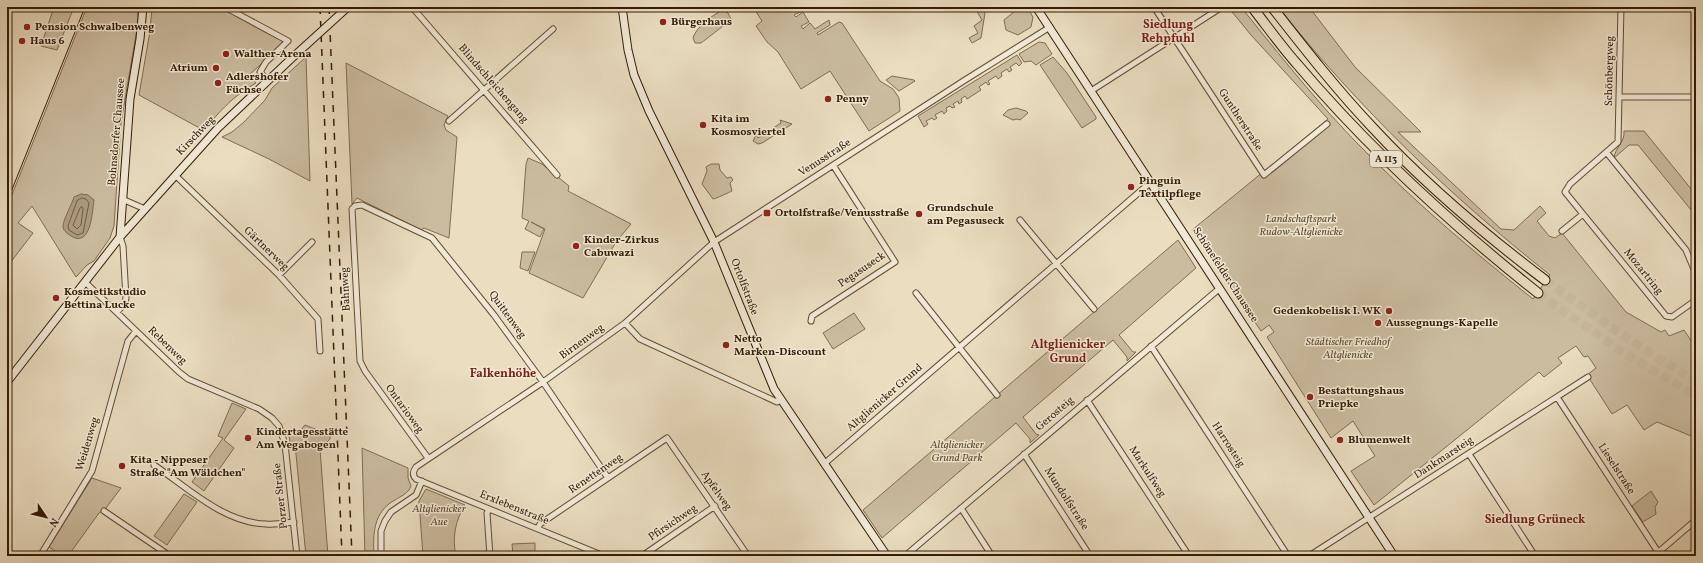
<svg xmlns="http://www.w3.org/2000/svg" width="1703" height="563" font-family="Vollkorn,serif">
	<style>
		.green { fill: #cbbca0; stroke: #806c52 }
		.water { fill: #ac9b80; stroke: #7c684e }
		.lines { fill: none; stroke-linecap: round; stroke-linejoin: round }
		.shore { stroke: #705c42; stroke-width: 1 }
		.highway-tunnel { stroke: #c6b69a; stroke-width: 9; stroke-dasharray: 9 4.5; stroke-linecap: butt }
		.street-casing { stroke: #624c32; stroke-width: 7 }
		.secondary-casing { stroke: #341c03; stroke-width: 9 }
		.highway-casing { stroke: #341c03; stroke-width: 11 }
		.street { stroke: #f1e9d6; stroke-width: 5 }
		.secondary { stroke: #f1e9d6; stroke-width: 7 }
		.highway { stroke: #eaddc0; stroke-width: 9 }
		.tram { stroke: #341c03; stroke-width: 1 }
		.rail { stroke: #341c03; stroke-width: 1.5; stroke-dasharray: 7 7; stroke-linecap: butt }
		.secondary-bridge-casing { stroke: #341c03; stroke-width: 9; stroke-linecap: butt }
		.secondary-bridge { stroke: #f1e9d6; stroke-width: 7 }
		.poi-dot { fill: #8f2418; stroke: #f1e9d6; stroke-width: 1.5 }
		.labels { text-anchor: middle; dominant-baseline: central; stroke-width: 3; stroke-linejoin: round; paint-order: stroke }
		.shield { fill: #f1e9d6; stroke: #6d5a42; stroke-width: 1 }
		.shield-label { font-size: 10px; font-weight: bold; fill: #341c03 }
		.poi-label { font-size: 11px; font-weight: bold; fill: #341c03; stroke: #f1e9d6; text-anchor: start }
		.street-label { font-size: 11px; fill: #341c03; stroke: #f1e9d6 }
		.park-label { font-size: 11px; font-style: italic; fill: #614c32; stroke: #f1e9d6 }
		.neighbourhood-label { font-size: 12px; font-weight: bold; fill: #7a1f14; stroke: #f1e9d6 }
	</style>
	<rect width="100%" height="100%" fill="#eaddc0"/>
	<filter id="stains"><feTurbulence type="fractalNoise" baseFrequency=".005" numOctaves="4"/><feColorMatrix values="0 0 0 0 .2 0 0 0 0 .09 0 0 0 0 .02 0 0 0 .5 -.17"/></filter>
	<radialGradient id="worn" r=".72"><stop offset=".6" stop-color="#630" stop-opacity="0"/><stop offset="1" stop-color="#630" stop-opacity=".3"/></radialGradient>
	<path class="green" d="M54,7h20l-17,43 -16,-4z
		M87,7h51v16l-17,100 -7,103 -4,12 -16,23 -7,4 -11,12 -44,-71 -14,17 15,10 -26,34v-60z
		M152,7h71l56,30 4,4 -4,7 -30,27 7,8c-21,12 -38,28 -51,48l-66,-36 11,-64z
		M753,7h46l3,4 -8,4 2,2 7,-5 6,10 -8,4 2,3 7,-6 5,6 14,-9 1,5 -13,8 1,2 21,-13 3,1 38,58 13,8 6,9 1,13 -31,20 -39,-60 -29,18 -23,-37 -11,-10 -11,-16 6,-5z
		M981,7l4,6 -4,25 -9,5 -3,-5 9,-5 -4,-7 8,-6 -6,-10z
		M1012,7h15l6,10 -2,10 -13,8 -12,-5 -2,-10 11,-9z
		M1228,7h13c28,35 57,71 87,105 62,69 133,130 205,187l17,-24c-101,-80 -191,-167 -272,-268h31l46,60 66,65h-23l103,97 13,1 26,-24 6,7 -9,8 12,15 6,2 7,-5 64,79 35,20 4,-2 4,6 15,-6 12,18v90l-39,-16 -13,8 -17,-25 -15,9 -25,-39 9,-7 -8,-12 -4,1 -8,-11 -18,12 4,5 -18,14 -5,-5 -165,133 -23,-34 24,-15 -22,-35 -22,17 -64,-101 7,-5 -5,-7 -8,6 -69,-101 136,-111 -77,-84z
		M724,10l4,3 3,6c-1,2 -26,21 -30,24h-6l-2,-5c3,-11 20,-24 31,-28z
		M1039,42l6,1 7,11 -16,11 -5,-4 -7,1 -5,-8z
		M1017,55l5,8 -3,3 -3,-3 -6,4 2,3 -3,2 -2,-3 -6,4 1,3 -4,3 -2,-3 -8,5 2,3 -2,1 -2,-3 -7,5 2,3 -14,9 -2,-3 -4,3 1,3 -3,2 -1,-3 -5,3 2,3 -3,1 -2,-2 -4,2 1,3 -3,3 -2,-3 -7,4 2,3 -3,2 -2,-2 -6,3 2,3 -4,3 -6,-11z
		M306,57l4,124 -41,-22 -47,-22 10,-5 12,-10 21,-22 7,-12z
		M1053,57l14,16 29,44v2l-14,9 -42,-63z
		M346,63l102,53 -4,9 2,5 11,7 -8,101 -25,-10 -3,2 -64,-32 -5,6z
		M892,76l22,4 1,1 -16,10 -13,-11z
		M1016,108l10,3 2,2 -8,7 -3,-1 -4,1 -10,-5 5,-5z
		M780,120l12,4 -30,19 -4,1 -5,-3 3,-6 2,3 23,-15z
		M1624,131h20l52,64v21l-58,-71h-9l-15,13c1,-11 11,-15 10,-27z
		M528,158l14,6 27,22 -1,5 63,33 -15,18 -33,56 -54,-25 16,-44 -14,-7 13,7 -4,8 -15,-8 4,-8 -7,-3 4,-54z
		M711,164h8l1,6 7,8 4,-1 2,3 -3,3 2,8c-2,1 -17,8 -19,8l-11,-15 5,-13 -1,-4z
		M1178,240l18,28 -77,67 14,17h3l-9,9v-4l-14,-17 -90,77 13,17 3,1 -9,8v-4l-14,-16 -134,115 -19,-28z
		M522,252h13l-7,19 -8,-3z
		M854,313l11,16 -32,20 -10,-16z
		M232,403l14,6 -22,31 10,8 -30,43 -12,-9 31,-44 -5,-2z
		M305,425l25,10v4l-10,10 8,107h-22l-11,-112 -5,-2 -2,-12 12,1z
		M362,448l46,20v10l3,8c-3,8 -10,10 -16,14 -22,12 -22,34 -21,56h-9z
		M92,478l29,10 -15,20 -7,5 -31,43h-6l-13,-9z
		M426,489l39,16c-10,16 -13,33 -9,51h-33l-4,-55z
		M1651,491l7,11 -3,5 1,7 -13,8 -11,-16z
		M184,494l13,8 -30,43 -13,-9z
		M535,543v13h-22l-1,-12z"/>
	<path class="water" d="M81,194l7,1 6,5c-2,13 -3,48 -23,36 -4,-3 -8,-5 -8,-10 0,-6 9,-22 11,-29z"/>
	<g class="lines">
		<path class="shore" d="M82,198l4,1 3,4 -6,30 -6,2 -8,-5 -1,-4 9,-25z
			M82,207l1,2 -2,16 -4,4 -4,-4 7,-17z"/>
		<path class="highway-tunnel" d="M1545,280l83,59 68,42
			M1538,293l83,58 75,45"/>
		<defs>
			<path id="street" d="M225,7l63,34 -22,21 -6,10 8,9
				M412,7l145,168
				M1154,7l110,168 63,-51
				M1621,7l-3,135 -48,42 -5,8 101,124 6,1 24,-17
				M1091,91l131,-84
				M1620,97h76
				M449,121l104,-92
				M1607,153l79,97 10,24
				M175,175l104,100 39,44 2,32
				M122,199l23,10
				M1020,220l74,89
				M1562,231l21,-17
				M279,275l33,-33
				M85,282l94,90 9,7 71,30 13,9 7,8 6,18 12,112
				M916,293l81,102
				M117,312l8,-9 1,-5 -3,-52 -3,-9
				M811,321l1,-5 83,-54 -62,-97
				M625,323l15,16 137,63 4,-2
				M1151,346l137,210
				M1557,397l101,155
				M1087,400l102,156
				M1024,454l66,102
				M1469,454l66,102
				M428,458l-63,-87 -5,-10 -8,-152 3,-3 7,-1 70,33 62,77 49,67 65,96
				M824,464l327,-282
				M154,465c34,23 70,58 112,59 9,1 19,-1 28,-2
				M961,508l31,48
				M489,509l-2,4 3,43
				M104,511l66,45
				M538,528l2,-4 127,-86 81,118
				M43,552l6,4
				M40,556l52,-85 36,-130 8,-10
				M381,556v-25l4,-10 6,-9 25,-17 6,-14
				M604,556l-188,-77c-4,-4 -3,-8 0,-12l127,-85 82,-59 89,-81 251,-162 85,-53
				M642,556l73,-50
				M875,556l9,-4
				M905,556l315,-268
				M1309,556l279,-179
				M1654,556l42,-36"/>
			<path id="secondary" d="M622,7l6,43 6,25 15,36 65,131 60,147 113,167
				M1036,7l358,549
				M120,237l10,-138 10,-60 3,-32
				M7,382l113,-145 98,-109 75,-71"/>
			<path id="highway" d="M1252,7c15,19 29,39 45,57 72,85 154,160 241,229
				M1272,7c32,41 65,83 101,121 52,56 111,106 172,152"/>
		</defs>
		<use href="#street" class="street-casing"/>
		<use href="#secondary" class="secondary-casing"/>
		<use href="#highway" class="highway-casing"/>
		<use href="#street" class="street"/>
		<use href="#secondary" class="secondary"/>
		<use href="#highway" class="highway"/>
		<path class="tram" d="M7,202l78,-195"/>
		<path class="rail" d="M320,7l22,549
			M329,7l23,549"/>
		<defs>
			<path id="secondary-bridge" d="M293,57l55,-50"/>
		</defs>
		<use href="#secondary-bridge" class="secondary-bridge-casing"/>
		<use href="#secondary-bridge" class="secondary-bridge"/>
	</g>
	<g class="poi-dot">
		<circle cx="663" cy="22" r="4"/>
		<circle cx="27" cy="27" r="4"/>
		<circle cx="22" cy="41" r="4"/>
		<circle cx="226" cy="54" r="4"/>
		<circle cx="216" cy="68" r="4"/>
		<circle cx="218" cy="83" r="4"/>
		<circle cx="828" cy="99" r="4"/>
		<circle cx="703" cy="125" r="4"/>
		<circle cx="1131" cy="187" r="4"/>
		<rect x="763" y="209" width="8" height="8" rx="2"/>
		<circle cx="919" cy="214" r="4"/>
		<circle cx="576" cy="246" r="4"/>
		<circle cx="56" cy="298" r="4"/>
		<circle cx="1389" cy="311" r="4"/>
		<circle cx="1378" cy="323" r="4"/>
		<circle cx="726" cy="345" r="4"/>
		<circle cx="1310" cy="397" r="4"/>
		<circle cx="248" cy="438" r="4"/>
		<circle cx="1340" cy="440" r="4"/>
		<circle cx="122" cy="466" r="4"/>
	</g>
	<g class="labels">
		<rect class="shield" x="1370" y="151" width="32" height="16" rx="3"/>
		<g class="shield-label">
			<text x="1386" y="159">A 113</text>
		</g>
		<g class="poi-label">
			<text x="671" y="22">Bürgerhaus</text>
			<text x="35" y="27">Pension Schwalbenweg</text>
			<text x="30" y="41">Haus 6</text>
			<text x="234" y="54">Walther-Arena</text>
			<text x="208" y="68" text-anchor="end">Atrium</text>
			<text x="226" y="77">Adlershofer<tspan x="226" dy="13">Füchse</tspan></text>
			<text x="836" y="99">Penny</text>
			<text x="711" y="119">Kita im<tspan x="711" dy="13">Kosmosviertel</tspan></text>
			<text x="1139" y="181">Pinguin<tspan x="1139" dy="13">Textilpflege</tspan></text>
			<text x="927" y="208">Grundschule<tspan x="927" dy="13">am Pegasuseck</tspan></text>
			<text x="775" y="213">Ortolfstraße/Venusstraße</text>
			<text x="584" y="240">Kinder-Zirkus<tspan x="584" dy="13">Cabuwazi</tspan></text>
			<text x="64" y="292">Kosmetikstudio<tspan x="64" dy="13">Bettina Lucke</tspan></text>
			<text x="1381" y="311" text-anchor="end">Gedenkobelisk I. WK</text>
			<text x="1386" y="323">Aussegnungs-Kapelle</text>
			<text x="734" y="339">Netto<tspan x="734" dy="13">Marken-Discount</tspan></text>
			<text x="1318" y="391">Bestattungshaus<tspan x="1318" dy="13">Priepke</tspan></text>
			<text x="256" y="432">Kindertagesstätte<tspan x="256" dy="13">Am Wegabogen</tspan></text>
			<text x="1348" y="440">Blumenwelt</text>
			<text x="130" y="460">Kita - Nippeser<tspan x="130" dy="13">Straße "Am Wäldchen"</tspan></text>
		</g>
		<g class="street-label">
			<text transform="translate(1610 71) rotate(-89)">Schönbergweg</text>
			<text transform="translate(493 84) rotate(49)">Blindschleichengang</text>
			<text transform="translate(1240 120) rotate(57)">Guntherstraße</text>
			<text transform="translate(117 132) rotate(-85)">Bohnsdorfer Chaussee</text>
			<text transform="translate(196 136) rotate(-46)">Kirschweg</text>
			<text transform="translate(825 158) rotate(-33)">Venusstraße</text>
			<text transform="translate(266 249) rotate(44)">Gärtnerweg</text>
			<text transform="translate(862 270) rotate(-34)">Pegasuseck</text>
			<text transform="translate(1643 272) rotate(51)">Mozartring</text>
			<text transform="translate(1225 275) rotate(57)">Schönefelder Chaussee</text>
			<text transform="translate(744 287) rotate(69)">Ortolfstraße</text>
			<text transform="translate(346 289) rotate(-93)">Bahnweg</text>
			<text transform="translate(507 315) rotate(54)">Quittenweg</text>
			<text transform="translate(582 342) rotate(-36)">Birnenweg</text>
			<text transform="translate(167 346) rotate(44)">Rebenweg</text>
			<text transform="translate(885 398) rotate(-41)">Altglienicker Grund</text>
			<text transform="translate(404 409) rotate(54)">Ontarioweg</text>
			<text transform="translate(1055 414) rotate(-41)">Gerosteig</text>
			<text transform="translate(88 444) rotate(-73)">Weidenweg</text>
			<text transform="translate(1228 445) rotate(57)">Harrosteig</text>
			<text transform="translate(1444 458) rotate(-33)">Dankmarsteig</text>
			<text transform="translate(1616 469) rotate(57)">Lieselstraße</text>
			<text transform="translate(1147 472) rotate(57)">Markulfweg</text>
			<text transform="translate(596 474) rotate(-34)">Renettenweg</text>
			<text transform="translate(716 491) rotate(55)">Apfelweg</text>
			<text transform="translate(281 496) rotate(-96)">Porzer Straße</text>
			<text transform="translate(1066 499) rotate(57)">Mundolfstraße</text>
			<text transform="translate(514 508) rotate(22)">Erxlebenstraße</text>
			<text transform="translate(673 523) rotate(-34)">Pfirsichweg</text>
		</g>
		<g class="park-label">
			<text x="1301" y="219">Landschaftspark<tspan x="1301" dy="13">Rudow-Altglienicke</tspan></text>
			<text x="1348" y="342">Städtischer Friedhof<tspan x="1348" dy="13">Altglienicke</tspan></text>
			<text x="957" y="445">Altglienicker<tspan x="957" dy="13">Grund Park</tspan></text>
			<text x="439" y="509">Altglienicker<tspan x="439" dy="13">Aue</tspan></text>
		</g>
		<g class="neighbourhood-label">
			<text x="1168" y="25">Siedlung<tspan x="1168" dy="14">Rehpfuhl</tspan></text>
			<text x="1068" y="345">Altglienicker<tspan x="1068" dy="14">Grund</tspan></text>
			<text x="503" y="374">Falkenhöhe</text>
			<text x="1535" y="520">Siedlung Grüneck</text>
		</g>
	</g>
	<rect width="1703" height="563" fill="none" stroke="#eaddc0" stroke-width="24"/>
	<rect x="8" y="8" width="1687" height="547" fill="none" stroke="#341c03" stroke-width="2"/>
	<rect x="12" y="12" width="1679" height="539" fill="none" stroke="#341c03"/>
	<g transform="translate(46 517) rotate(125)" stroke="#f1e9d6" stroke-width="3" paint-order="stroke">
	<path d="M0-3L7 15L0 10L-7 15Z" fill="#341c03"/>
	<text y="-6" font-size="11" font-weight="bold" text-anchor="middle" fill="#341c03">N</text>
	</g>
	<rect width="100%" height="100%" filter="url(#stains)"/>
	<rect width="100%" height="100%" fill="url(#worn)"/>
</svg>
